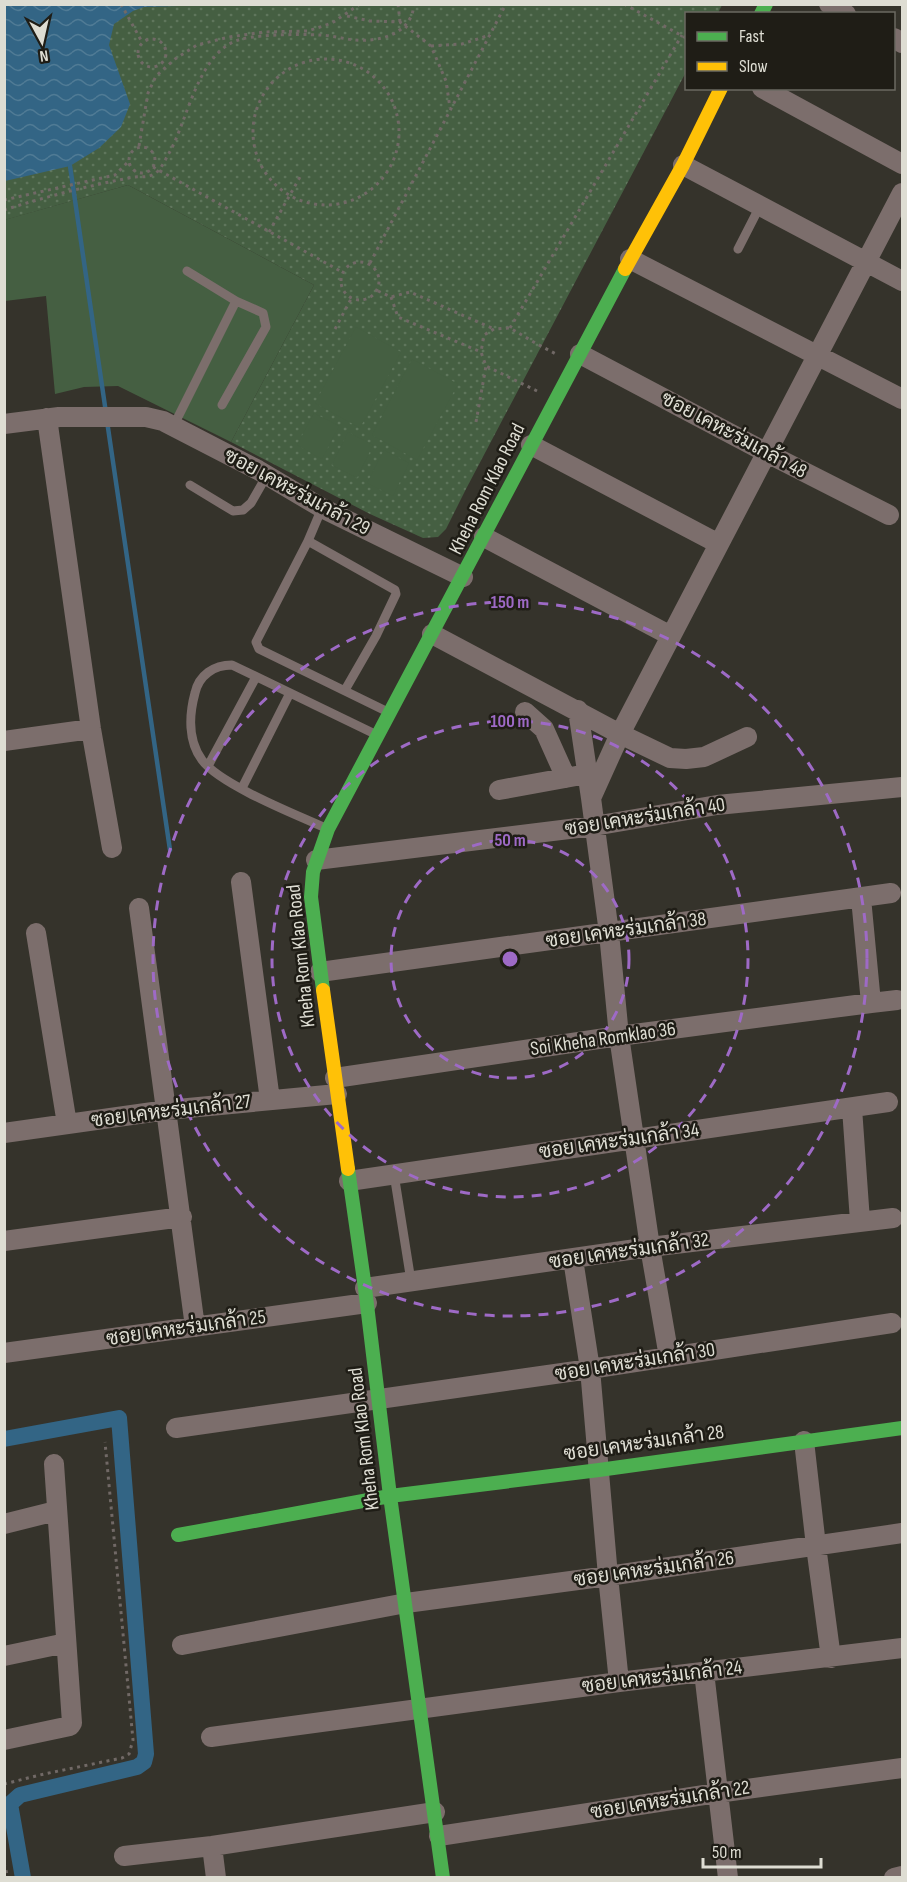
<svg xmlns="http://www.w3.org/2000/svg" width="907" height="1882" font-family="'Sofia Sans Condensed',Sarabun,sans-serif">
	<style>
		.grass { fill: url(#grass-dots) }
		.garden { fill: #455f42 }
		.water { fill: url(#water-waves) }
		.lines { fill: none; stroke-linecap: round; stroke-linejoin: round }
		.stream { stroke: #336585; stroke-width: 4.5 }
		.canal { stroke: #336585; stroke-width: 16 }
		.path { stroke: #716966; stroke-width: 3; stroke-dasharray: 3 4.5; stroke-linecap: butt }
		.lane { stroke: #7c6e6c; stroke-width: 9 }
		.street { stroke: #7c6e6c; stroke-width: 20 }
		.fast { stroke: #4caf50; stroke-width: 14 }
		.slow { stroke: #ffc107; stroke-width: 14 }
		.ring { fill: none; stroke: #9e6ac6; stroke-width: 3; stroke-dasharray: 10 8 }
		.labels { text-anchor: middle; dominant-baseline: central; stroke-width: 5; stroke-linejoin: round; paint-order: stroke }
		.street-label { font-size: 20px; fill: #deddd3; stroke: #1f1d16 }
		.centre { fill: #9e6ac6; stroke: #1f1d16; stroke-width: 3 }
		.ring-label { font-size: 18px; text-anchor: middle; font-weight: bold; fill: #9e6ac6; stroke: #1f1d16; stroke-width: 5; stroke-linejoin: round; paint-order: stroke }
	</style>
	<defs>
		<pattern id="grass-dots" width="8" height="8" patternUnits="userSpaceOnUse" patternTransform="scale(1.5)"><rect width="8" height="8" fill="#455f42"/><path d="M2 2h.1M6 6h.1" fill="none" stroke="#5f765c" stroke-width="1.8" stroke-linecap="round"/></pattern>
		<pattern id="water-waves" width="16" height="10" patternUnits="userSpaceOnUse" patternTransform="scale(1.5)"><rect width="16" height="10" fill="#336585"/><path d="M0 5q4-4 8 0t8 0" fill="none" stroke="#507b95"/></pattern>
	</defs>
	<rect width="100%" height="100%" fill="#35332b"/>
	<path class="grass" d="M5,5h717l-4,8 -32,1v58l-220,417 -20,40 -8,8 -15,1 -53,-24 -139,-72 83,-157 -186,-100 -123,35z"/>
	<path class="garden" d="M128,185l186,100 -83,157 -113,-56 -34,1 -29,7 -9,-98 -41,5 -1,-81z
		M356,327l45,25 -41,76 -45,-25z
		M412,359l46,25 -41,76 -45,-25z
		M314,413l25,13 -17,33 -25,-14z
		M348,432l25,13 -16,33 -25,-13z
		M384,450l25,13 -16,33 -26,-13z"/>
	<path class="water" d="M5,4h207v1l-68,2 -11,4 -19,13 -5,21 21,59 -9,23 -22,21 -29,18 -65,15z"/>
	<g class="lines">
		<path class="stream" d="M70,166l36,247
			M107,421l63,429"/>
		<path class="canal" d="M4,1439l115,-21 27,336 -2,8 -7,5 -117,28 -10,9 13,74"/>
		<path class="path" d="M121,4l21,38
			M398,4l2,18
			M624,4l62,34
			M347,16l23,5 30,1 31,24 15,35 4,27
			M138 53a14 14 0 1 1 28 0a14 14 0 1 1-28 0Z
			M431,46l31,-2 28,-9
			M253 132a73 73 0 1 1 146 0a73 73 0 1 1-146 0Z
			M139,146l9,-53 8,-17 19,-17 22,-14 32,-8 35,-5 44,-1 24,-8 28,-19
			M129 160a13 13 0 1 1 26 0a13 13 0 1 1-26 0Z
			M153,167l189,105
			M4,200l111,-25 13,-13
			M4,210c41,-13 83,-24 125,-32 11,-3 19,2 29,-7 4,-4 7,-11 10,-16 19,-32 28,-95 65,-113 16,-8 67,-8 86,-7 12,0 24,4 36,5 25,2 57,-6 59,-36
			M269,232l31,-55
			M341 281a19 19 0 1 1 38 0a19 19 0 1 1-38 0Z
			M370,263l136,-259
			M378,291l13,6 19,-5 84,37
			M391,297l7,20 83,35
			M510,328l172,-293
			M335,329l16,-30
			M537,391l-51,-25 -5,-14 3,-17 10,-6 16,-1 27,16 19,10
			M476,422l10,-56
			M4,1784l40,-10 78,-16 7,-4 4,-14 -28,-298
			M4,1863l4,15"/>
		<path class="lane" d="M738,249l22,-43
			M222,405l44,-78 -3,-14 -27,-12
			M173,427l63,-126 -49,-30
			M190,485l43,26 10,-1 8,-7 16,-28
			M322,508l-14,33 -52,101 3,7 129,63
			M308,541l87,49 1,4 -20,42 -31,54
			M208,766l48,-89
			M242,788l48,-95
			M326,828c-30,-13 -107,-44 -124,-68 -14,-19 -13,-45 -7,-67 4,-18 19,-28 37,-28l145,70
			M394,1174l17,107"/>
		<path class="street" d="M829,4l17,10
			M894,38l8,5
			M762,88l140,76
			M683,165l219,116
			M630,259l272,140
			M580,354l187,99 122,62
			M47,418l44,311 21,119
			M4,424l55,-7h87l17,4 95,49 64,38 141,69
			M531,445l188,99
			M484,537l187,99
			M432,634l188,100 50,24 16,1 18,-2 43,-20
			M578,710l13,88 18,135 10,103 31,211 19,110
			M525,712l19,17 22,49
			M4,741l87,-12
			M499,790l88,-16
			M591,798l29,-64 282,-541
			M316,860l278,-34 123,-21 185,-18
			M241,882l29,218
			M861,898l10,105 26,-3
			M139,908l56,419
			M36,933l31,191
			M320,972l571,-79
			M335,1078l284,-42 252,-33
			M852,1108l8,113
			M4,1133l163,-23 170,-16
			M349,1181l539,-79
			M4,1241l178,-24
			M573,1259l17,110 18,207 11,106
			M365,1288l285,-41 243,-29
			M4,1353l363,-50
			M176,1428l414,-59 302,-46
			M804,1441l12,105 15,112
			M4,1524l52,-13
			M182,1645l224,-42 202,-27 294,-43
			M4,1656l62,-13
			M704,1672l24,206
			M211,1737l408,-55 283,-34
			M4,1740l66,-14 2,-3 -18,-259
			M439,1836l278,-43 185,-25
			M212,1846l4,32
			M124,1856l88,-10 223,-34
			M894,1878l8,-2"/>
		<path class="fast" d="M761,14l5,-10
			M323,990l-12,-93 2,-25 15,-43 297,-560
			M348,1169l17,119 25,208 53,382
			M178,1535l212,-39 209,-26 303,-42"/>
		<path class="slow" d="M625,269l58,-104 38,-77
			M323,990l25,179"/>
	</g>
	<g class="ring">
		<circle cx="510" cy="959" r="119"/>
		<circle cx="510" cy="959" r="238"/>
		<circle cx="510" cy="959" r="357"/>
	</g>
	<g class="labels">
		<g class="street-label">
			<text transform="translate(734 435) rotate(28)">ซอย เคหะร่มเกล้า 48</text>
			<text transform="translate(487 489) rotate(-63)">Kheha Rom Klao Road</text>
			<text transform="translate(297 492) rotate(28)">ซอย เคหะร่มเกล้า 29</text>
			<text transform="translate(645 817) rotate(-9)">ซอย เคหะร่มเกล้า 40</text>
			<text transform="translate(626 930) rotate(-8)">ซอย เคหะร่มเกล้า 38</text>
			<text transform="translate(301 956) rotate(-96)">Kheha Rom Klao Road</text>
			<text transform="translate(603 1039) rotate(-8)">Soi Kheha Romklao 36</text>
			<text transform="translate(171 1111) rotate(-7)">ซอย เคหะร่มเกล้า 27</text>
			<text transform="translate(619 1141) rotate(-8)">ซอย เคหะร่มเกล้า 34</text>
			<text transform="translate(629 1251) rotate(-8)">ซอย เคหะร่มเกล้า 32</text>
			<text transform="translate(186 1328) rotate(-8)">ซอย เคหะร่มเกล้า 25</text>
			<text transform="translate(635 1362) rotate(-9)">ซอย เคหะร่มเกล้า 30</text>
			<text transform="translate(364 1439) rotate(-97)">Kheha Rom Klao Road</text>
			<text transform="translate(644 1443) rotate(-8)">ซอย เคหะร่มเกล้า 28</text>
			<text transform="translate(654 1569) rotate(-8)">ซอย เคหะร่มเกล้า 26</text>
			<text transform="translate(662 1677) rotate(-7)">ซอย เคหะร่มเกล้า 24</text>
			<text transform="translate(670 1800) rotate(-9)">ซอย เคหะร่มเกล้า 22</text>
		</g>
	</g>
	<circle cx="510" cy="959" r="9" class="centre"/>
	<g class="ring-label">
		<text x="510" y="608">150 m</text>
		<text x="510" y="727">100 m</text>
		<text x="510" y="846">50 m</text>
	</g>
	<rect width="907" height="1882" fill="none" stroke="#deddd3" stroke-width="12"/>
	<rect x="685" y="12" width="210" height="78" fill="#1f1d16" stroke="#6b6a62" stroke-width="1.5"/>
	<rect x="697" y="32" width="30" height="9" fill="#4caf50" stroke="#6b6a62" stroke-width="1.5"/>
	<text x="739" y="42" font-size="18" fill="#deddd3">Fast</text>
	<rect x="697" y="62" width="30" height="9" fill="#ffc107" stroke="#6b6a62" stroke-width="1.5"/>
	<text x="739" y="72" font-size="18" fill="#deddd3">Slow</text>
	<g transform="translate(42 42) rotate(172)" stroke="#1f1d16" stroke-width="4.5" paint-order="stroke">
	<path d="M0-4.5L10 22L0 15L-10 22Z" fill="#deddd3"/>
	<text y="-9" font-size="16" font-weight="bold" text-anchor="middle" fill="#deddd3">N</text>
	</g>
	<path d="M703 1858v9h118v-9" fill="none" stroke="#deddd3" stroke-width="3"/>
	<text x="712" y="1858" font-size="18" fill="#deddd3" stroke="#1f1d16" stroke-width="4.5" paint-order="stroke">50 m</text>
</svg>
